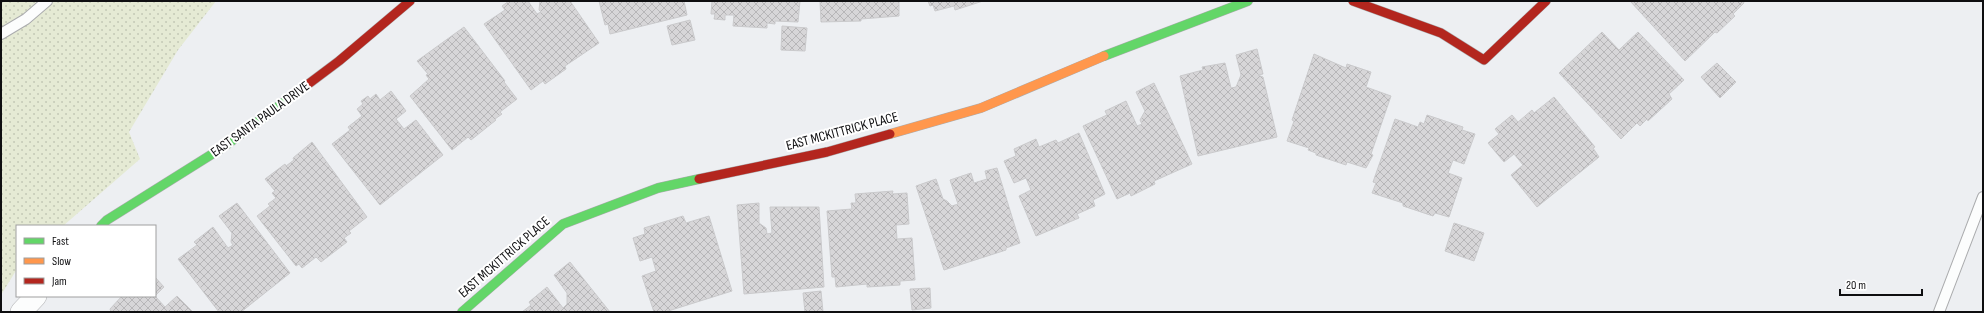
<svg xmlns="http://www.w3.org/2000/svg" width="1984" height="313" font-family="'Sofia Sans Condensed',sans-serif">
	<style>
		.grass { fill: url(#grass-dots) }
		.building { fill: url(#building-cross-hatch); stroke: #cacacc }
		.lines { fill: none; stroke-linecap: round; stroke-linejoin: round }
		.lane-casing { stroke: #abacae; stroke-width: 12 }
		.street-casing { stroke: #abacae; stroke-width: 22 }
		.fast-casing { stroke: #abacae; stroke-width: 10 }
		.slow-casing { stroke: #abacae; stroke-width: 10 }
		.jam-casing { stroke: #abacae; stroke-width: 10 }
		.lane { stroke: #fcfdfd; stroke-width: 10 }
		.street { stroke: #fcfdfd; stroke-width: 21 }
		.fast { stroke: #63d668; stroke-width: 9 }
		.slow { stroke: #ff974d; stroke-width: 9 }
		.jam { stroke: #b3261e; stroke-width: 9 }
		.labels { text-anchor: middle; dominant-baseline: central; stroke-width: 4; stroke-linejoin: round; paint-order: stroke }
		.street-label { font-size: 14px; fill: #0e0e10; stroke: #fff }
	</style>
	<defs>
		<pattern id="grass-dots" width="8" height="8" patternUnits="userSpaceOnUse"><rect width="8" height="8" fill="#e5ead4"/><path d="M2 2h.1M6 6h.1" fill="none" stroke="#c3c8b5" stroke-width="1.8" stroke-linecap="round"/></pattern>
		<pattern id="building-cross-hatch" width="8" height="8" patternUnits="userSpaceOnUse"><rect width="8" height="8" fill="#d7d6d8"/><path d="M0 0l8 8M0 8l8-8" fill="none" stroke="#b7b6b8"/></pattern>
	</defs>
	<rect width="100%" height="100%" fill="#edeff2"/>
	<path class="grass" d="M1,1h215l-38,49 -49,82 11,27 -77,67h-46v43l-16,26z"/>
	<path class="building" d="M509,1h19l9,13 4,-2 -2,-2 1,-9h30l29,42 -34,23 1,3 -21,15 -2,-3 -12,9 -47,-66 21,-14 -3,-4z
		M599,1h85l3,14 -77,19 -2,-10 -3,1z
		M712,1h88l-2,21 -23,-1v3l-8,-1v5l-34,-2 1,-11h-9v5l-11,-1 1,-5h-4z
		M820,1h79v15l-38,3v2l-40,1z
		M928,1h55l-28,9 -1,-4 -19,5 -2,-6 -3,1z
		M1630,1h113l1,2 -11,11 2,2 -18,17 -2,-1 -30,29z
		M690,20l5,20 -23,5 -5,-19z
		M782,26l25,2 -2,23 -24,-1z
		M464,27l41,54 -1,1 13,17 -17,13 2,2 -7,5 1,1 -25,20 -3,-3 -16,13 -42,-54 19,-17 -3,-4 2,-1 -11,-13z
		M1602,32l17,18 19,-18 46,48 -15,14 3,5 -24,22 -1,-2 -7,7 -3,-3 -16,16 -62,-66z
		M1257,49l6,25 -5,1 5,2 14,60 -79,19 -18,-80 23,-6 -1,-3 23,-4 6,25 5,-1 5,-12 -5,-20z
		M1314,54l32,14 1,-4 24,8 -5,15 25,9 -20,58 2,1 -7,13 -19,-6 -1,3 -30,-10v-2l-8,-3 1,-2 -22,-7 7,-20 -2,-1z
		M1717,63l19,19 -16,16 -19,-21z
		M1154,83l38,81 -38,17 1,3 -24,12 -1,-3 -13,6 -34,-73 24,-11 -2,-4 21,-10 11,25 5,-2 -2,-4 5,-9 -9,-19z
		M391,91l15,20 -10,8 8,10 12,-9 27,35 -63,50 -48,-61 18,-14 -2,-3 14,-11 -5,-7 6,-5 -2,-3 7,-5 2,3 6,-5 4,6z
		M1554,97l41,50 -2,1 6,9 -62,50 -26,-32 12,-10 -9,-11 -10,8 -16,-19 11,-9 -4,-5 17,-14 6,7 14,-12 2,3z
		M1427,115l36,12 -1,3 13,4 -11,30 -11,-4 -5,13 14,5 -13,39 -14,-4 -2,3 -30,-10v-3l-31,-10 4,-10 -3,-1 22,-63 23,8 2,-5 4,2z
		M1079,133l26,61 -12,6 2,6 -18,8 2,4 -43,18 -17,-40 12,-6 -5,-12 -12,5 -10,-22 12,-5 -2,-7 22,-10 3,8 17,-7 2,3z
		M312,142l55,75 -18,14 2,2 -7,5 3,4 -26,20 -5,-5 -14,11 -3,-4 -3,2 -39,-50 13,-10 -2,-2 8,-6 -4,-5 3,-2 -10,-12 20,-15 1,2 8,-6 -1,-2z
		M997,168l23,75 -14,5v2l-62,20 -28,-84 20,-7 7,20 4,2 5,5 6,-2 -8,-24 21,-7 3,10 13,-4 -2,-8z
		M893,191l-1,3 15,-1 2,31 -13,1 1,14 15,-1 3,42 -15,1v4l-33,2v-3l-31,3 -1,-10h-3l-5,-66 25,-2 -1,-6h5l-1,-9z
		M237,203l53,70 -49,39h-22l-41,-53 19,-14 -3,-3 19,-15 15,21 5,-3 -2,-3 1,-9 -13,-17z
		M759,203v20l7,5 1,6 5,-1 -2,-26h49l5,80 -80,7 -7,-89z
		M683,216l3,7 23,-7 23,75 -67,21h-11l-12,-36 14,-5 -4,-14 -12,4 -7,-23 12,-4 -1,-6z
		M1454,223l30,10 -10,28 -29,-10z
		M570,262l40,50h-88l9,-7 -2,-3 18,-15 16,21 4,-4v-11l-13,-18z
		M155,277l9,10 -9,9z
		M930,288l1,20 -19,2 -2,-21z
		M821,291l2,21h-18l-2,-19z
		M155,296l10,11 12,-11 16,16h-82l-1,-3 12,-13z"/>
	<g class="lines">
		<defs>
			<path id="lane" d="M1,34l25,-15 21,-18
				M1939,312l44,-115"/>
			<path id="street" d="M21,312l15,-16"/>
			<path id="fast" d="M1104,56l144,-55
				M101,226l6,-6 118,-74 78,-58
				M462,312l101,-88 95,-36 41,-9"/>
			<path id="slow" d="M890,134l91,-26 123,-52"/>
			<path id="jam" d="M1353,1l88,32 43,27 62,-59
				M303,88l36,-27 71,-60
				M699,179l128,-27 63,-18"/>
		</defs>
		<use href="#lane" class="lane-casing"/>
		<use href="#street" class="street-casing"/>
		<use href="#fast" class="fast-casing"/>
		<use href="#slow" class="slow-casing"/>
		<use href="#jam" class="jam-casing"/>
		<use href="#lane" class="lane"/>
		<use href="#street" class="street"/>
		<use href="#fast" class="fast"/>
		<use href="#slow" class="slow"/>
		<use href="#jam" class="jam"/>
	</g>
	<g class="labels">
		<g class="street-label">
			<text transform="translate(260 119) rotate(-36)">EAST SANTA PAULA DRIVE</text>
			<text transform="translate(842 131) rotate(-15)">EAST MCKITTRICK PLACE</text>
			<text transform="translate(504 257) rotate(-41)">EAST MCKITTRICK PLACE</text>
		</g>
	</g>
	<rect width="1984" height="313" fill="none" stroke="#0e0e10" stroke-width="4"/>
	<rect x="16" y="225" width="140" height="72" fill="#ffffff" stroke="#9f9f9f"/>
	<rect x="24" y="238" width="20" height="6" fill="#63d668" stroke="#9f9f9f"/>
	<text x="52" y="245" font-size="12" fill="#0e0e10">Fast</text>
	<rect x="24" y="258" width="20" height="6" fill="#ff974d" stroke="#9f9f9f"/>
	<text x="52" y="265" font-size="12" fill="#0e0e10">Slow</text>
	<rect x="24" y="278" width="20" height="6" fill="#b3261e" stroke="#9f9f9f"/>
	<text x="52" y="285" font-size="12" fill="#0e0e10">Jam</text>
	<path d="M1840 289v6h82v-6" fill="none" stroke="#0e0e10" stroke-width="2"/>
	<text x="1846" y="289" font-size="12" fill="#0e0e10" stroke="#ffffff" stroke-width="3" paint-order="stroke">20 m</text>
</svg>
